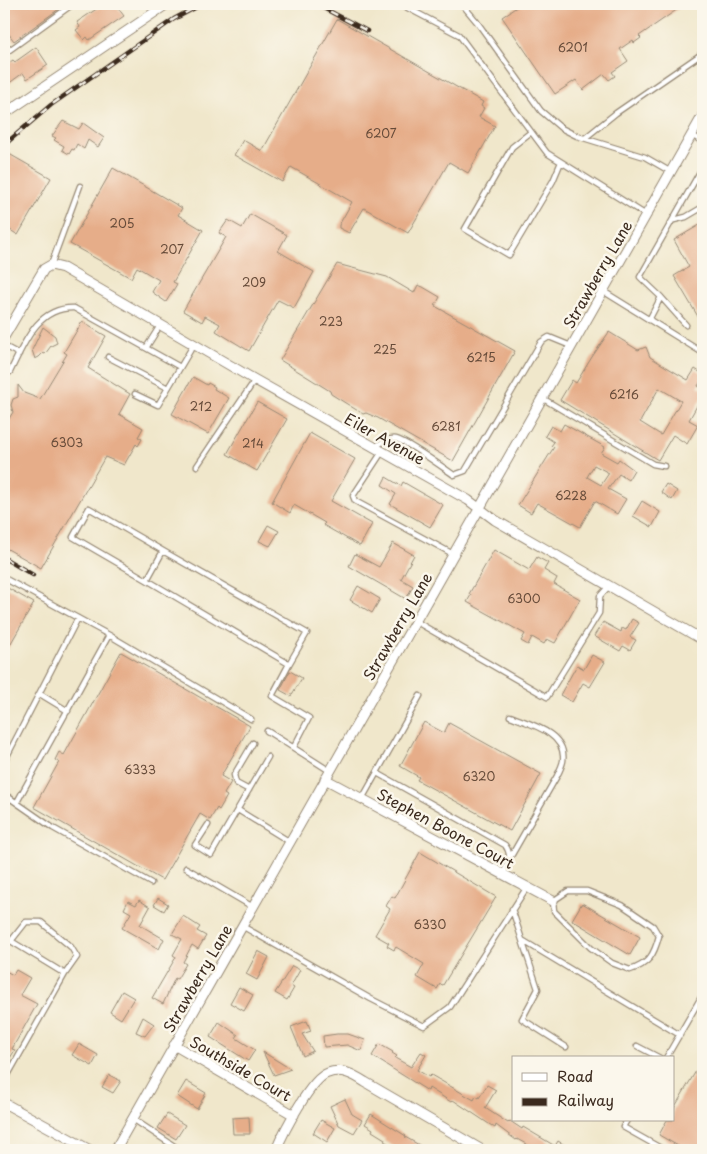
<svg xmlns="http://www.w3.org/2000/svg" width="707" height="1154" font-family="'Playpen Sans',sans-serif">
	<style>
		.building { fill: #e6ad89; fill-rule: evenodd }
		.lines { fill: none; stroke-linecap: round; stroke-linejoin: round }
		.lane-casing { stroke: #968874; stroke-width: 7 }
		.street-casing { stroke: #968874; stroke-width: 11 }
		.lane { stroke: #fff; stroke-width: 4.5 }
		.street { stroke: #fff; stroke-width: 9 }
		.rail-casing { stroke: #3b2a1e; stroke-width: 4.5 }
		.rail { stroke: #fbf7ec; stroke-width: 2.5; stroke-dasharray: 8; stroke-linecap: butt }
		.labels { text-anchor: middle; dominant-baseline: central; stroke-width: 5; stroke-linejoin: round; paint-order: stroke }
		.number-label { font-size: 12px; fill: #664b39 }
		.street-label { font-size: 15px; fill: #3b2a1e; stroke: #fbf7ec }
	</style>
	<rect width="100%" height="100%" fill="#fbf7ec"/>
	<filter id="ink" filterUnits="userSpaceOnUse"><feTurbulence type="fractalNoise" baseFrequency=".02" numOctaves="2"/><feDisplacementMap in="SourceGraphic" scale="10" xChannelSelector="R" yChannelSelector="G"/><feConvolveMatrix kernelMatrix="1 2 1 2 8 2 1 2 1" color-interpolation-filters="sRGB"/></filter>
	<filter id="wash" filterUnits="userSpaceOnUse"><feTurbulence type="fractalNoise" baseFrequency=".0096" numOctaves="4" result="noise"/><feDisplacementMap in="SourceGraphic" scale="20" xChannelSelector="R" yChannelSelector="G"/><feGaussianBlur stdDeviation="1.12" result="paint"/><feColorMatrix in="noise" values="0 0 0 0 0 0 0 0 0 0 0 0 0 0 0 0 0 1.4 0 .05"/><feComposite in="paint" operator="in"/></filter>
	<g filter="url(#wash)">
		<rect width="100%" height="100%" fill="#f0e7cb"/>
		<g id="blocks">
			<path class="building" d="M4,4h62l-52,37 -6,-8 -4,3z
				M104,4h11l9,12 -35,24 -2,-3 -3,3 -8,-10 4,-3 -3,-5z
				M521,4h164l-46,32 2,2 -7,5 -1,-3 -13,9 8,12 -16,11 3,4 -6,4 -5,-6 -21,16 -7,-10 -21,14 -53,-77z
				M337,19l146,83 -2,4 3,2 -5,9 16,9 -27,47 -19,-11 -41,71 -44,-25 -15,25 -10,-5v-3l13,-23 -61,-35 -9,15 -48,-27 9,-15 19,11z
				M36,47l12,18 -21,14 -4,-6 -19,14v-21l9,-6 2,2z
				M63,121l16,8 4,-6 21,15 -6,9 -10,-7 -4,9 -7,-5 -3,6 -2,-1 -3,5 -7,-4 2,-4 -10,-6 2,-2 -4,-2z
				M4,151l47,27 -33,57 -14,-9 2,-5 -2,-1z
				M113,168l69,40 -4,7 25,15 -30,52 4,2 -11,18 -14,-10 7,-12 -22,-13 -6,11 -61,-34z
				M250,214l37,21 -9,16 36,21 -20,36 -16,-8 -29,51 -33,-20 4,-7 -15,-8 -3,6 -19,-11 43,-74 -7,-4 9,-13 14,8z
				M703,223v102l-29,-49 15,-9 -15,-27z
				M337,264l50,13 27,16 4,-8 5,2 17,10 -5,9 80,45 -62,110 -75,-43 -12,-5 -3,1 -32,-20 -1,-3 -50,-31z
				M82,322l24,14 -18,32 42,26 -11,20 24,14 -5,9 4,2 -4,7 -2,-2 -12,21 -19,-8 -64,111 -37,-21v-120l9,-15 -2,-7 2,-6 5,-2v-12l6,8 16,6 27,-45 -3,-2z
				M43,327l12,9 2,7 -6,3 -6,8 -2,-1 -4,4 -4,2 -3,-9z
				M609,332l29,18 8,-3 4,10 38,23 7,-11 8,5v4l-5,8 5,3v6l-14,25 9,5 -11,19 -14,-9 -15,25 -98,-60 12,-20 4,3 16,-26zM659,388l22,13 -20,34 -21,-13z
				M193,377l14,8 1,-2 7,4 -1,2 15,9 -21,36 -36,-20z
				M257,402l30,17 -30,52 -30,-17z
				M564,424l41,23 -4,6 16,9 2,-3 15,11 -6,10 -9,-6 -11,15 18,10 -9,15 -22,-13 -15,26 -43,-24 -6,10 -13,-8 36,-58 -3,-1 3,-4 -9,-6 6,-10 9,5zM594,465l15,8 -8,12 -14,-8z
				M310,433l45,26 -24,42 41,23 -12,22 -37,-21 2,-2 -31,-18 -4,8 -18,-11z
				M386,477l15,9 2,-4 40,23 -13,22 -40,-23 6,-10 -14,-9z
				M666,484l11,7 -5,9 -11,-8z
				M642,501l18,11 -8,15 -19,-11z
				M268,525l11,6 -9,15 -11,-5z
				M393,543l21,12 -13,24 12,7 -7,13 -57,-33 6,-12 24,13z
				M494,550l35,20 8,-13 11,6 -4,7 13,8 -3,6 26,15 -25,44 -8,-4 -3,5 -12,-7 -4,8 -7,-4 4,-7 -58,-32 4,-7 -2,-1z
				M4,586l30,17 -30,52z
				M358,586l22,13 -8,14 -22,-13z
				M632,619l7,4 -9,14 6,3 -6,10 -7,-4 -3,5 -26,-15 9,-14 18,10 1,-4 4,2z
				M121,652l129,74 -29,50 10,6 -7,12 3,2 -8,14 -2,-2 -7,12 -10,-6 -38,66 -128,-73 25,-45 -4,-2 4,-8 5,3z
				M592,655l13,7 -15,25 -7,-4 -11,19 -12,-7 17,-30 7,4z
				M290,671l12,7 -11,18 -11,-6z
				M424,722l20,11 5,-10 92,51 -31,57 -93,-51 2,-3 -19,-11z
				M420,852l76,45 -53,88 -3,-1 -3,5 -20,-12 7,-13 -28,-17 -2,3 -7,-4 2,-3 -14,-8 15,-26 -4,-3 6,-10 3,2z
				M158,898l10,6 -4,7 -10,-6z
				M139,900l11,7 -10,18 24,14 -5,10 -37,-21 9,-15 -7,-4 4,-8 8,4z
				M582,903l58,34 -10,18 -58,-35z
				M183,916l17,11 -3,4 9,5 -8,13 -6,-4 -9,17 3,2 -9,15 -2,-1 -12,26 -11,-6 24,-41 -3,-2 9,-16 -10,-5z
				M258,951l11,6 -12,23 -11,-6z
				M292,966l8,4 -9,16 3,2 -7,12 -12,-7z
				M4,970l9,5 3,-5 14,8 -10,17 17,9 -25,45 3,1 -5,8 -6,-3z
				M239,987l14,8 -9,16 -14,-8z
				M122,991l12,7 -13,21 -11,-7z
				M143,1017l11,7 -9,12 -9,-4z
				M307,1021l4,10 -9,3 11,17 -10,5 -12,-29z
				M219,1022l19,13 -2,3 19,12 -7,11 -38,-24z
				M337,1034h11l17,6 -4,11 -14,-6 -23,2 -1,-11z
				M79,1044l19,11 -6,11 -20,-11z
				M379,1044l14,8 -1,1 5,3 -2,2 16,9 10,-15 5,3 -9,15 12,7 2,-2 43,25 2,-4 3,2 8,-13 9,5 -11,18 23,15 2,-2 12,8 1,-2 32,19 3,-5 15,9h-36l-20,-11 -1,1 -20,-15 -1,3 -42,-28 -2,2 -22,-14 -1,3 -56,-35z
				M263,1052l26,16 2,1 -17,6z
				M703,1059v91h-18l-26,-15 8,-15h6v-10z
				M109,1075l12,6 -8,12 -11,-6z
				M186,1081l20,12 -9,16 -20,-13z
				M345,1099l7,15 10,6 -8,13 -15,-8 -9,-19z
				M167,1114l18,11 -9,14 -18,-11z
				M371,1114l35,22 -1,1 23,13h-28l-16,-9 1,-2 -13,-8 1,-2 -8,-5z
				M249,1117l1,17h-17l-1,-16z
				M321,1120l14,8 -8,14 -14,-9z"/>
		</g>
	</g>
	<g filter="url(#ink)">
		<use href="#blocks" fill-opacity="0" stroke="#968874" stroke-width="1"/>
		<g class="lines">
			<defs>
				<path id="lane" d="M400,4l59,31 88,118 99,62
					M462,4l15,18 64,89 20,17 16,8 68,21 26,15
					M4,54l69,-50
					M531,132l-19,15 -47,82 44,26 44,-74 8,-19
					M692,135l11,7
					M585,138l31,-25 87,-60
					M674,220l12,-3 17,-10
					M51,265l29,-79
					M603,291l100,62
					M661,297l25,28
					M649,320l12,-23 -21,-20 61,-107 2,1
					M4,346l15,8
					M146,348l15,-24
					M108,357l60,31
					M10,372c14,-28 27,-65 64,-64l106,59
					M135,394l23,11 36,-61
					M542,398l111,66 11,2
					M375,448c4,-5 14,-10 21,-9 10,2 48,29 58,36l11,-4 76,-129 8,-5 22,9
					M382,452l-29,44 2,5 98,53
					M197,466l58,-86
					M4,578l105,57
					M147,580l-74,-43 16,-29 74,43
					M415,621l132,76 52,-84 1,-17 9,-10
					M289,664l18,-31 -144,-82 -16,29 142,84 -17,32 37,22 -15,29
					M40,694l28,17
					M510,716c20,8 57,17 53,45 -1,5 -4,11 -6,15l-47,82
					M267,731l63,40
					M4,762l74,-144
					M377,773l128,72c8,11 3,18 -2,29
					M249,790l-13,-7 -2,-8 19,-32
					M4,794l49,34 98,55
					M362,799l58,-103
					M17,802l92,-167 142,84
					M238,810l52,32
					M208,825l-13,20 16,10 57,-98
					M186,868l67,39
					M568,891h19l35,14 31,21 6,10c-5,19 -10,28 -29,34l-18,-7 -21,-15 -37,-37 -1,-10z
					M512,909l10,31 158,95
					M242,926l129,73 53,27 26,-19 77,-120
					M522,940l16,49 -16,30 44,28
					M637,1046l23,12
					M666,1058l37,-64
					M4,1082l61,-108 -54,-33 15,-19h15l30,25 6,10 -12,17
					M133,1119l47,31
					M627,1120l-4,7 41,23"/>
				<path id="street" d="M4,114l163,-110
					M4,337l40,-68 7,-4 12,3 187,109 218,123 27,20 208,120
					M325,779l228,122
					M174,1045l120,70
					M4,1103l86,47
					M115,1150l588,-1035
					M276,1150c7,-17 35,-72 52,-77 14,-5 26,2 37,9l117,68"/>
			</defs>
			<use href="#lane" class="lane-casing"/>
			<use href="#street" class="street-casing"/>
			<use href="#lane" class="lane"/>
			<use href="#street" class="street"/>
			<defs>
				<path id="rail" d="M316,4l51,27
					M4,145l47,-40 123,-86 28,-15
					M4,558l29,17"/>
			</defs>
			<use href="#rail" class="rail-casing"/>
			<use href="#rail" class="rail"/>
		</g>
	</g>
	<g class="labels">
		<g class="number-label">
			<text x="573" y="47">6201</text>
			<text x="381" y="133">6207</text>
			<text x="122" y="223">205</text>
			<text x="172" y="249">207</text>
			<text x="254" y="282">209</text>
			<text x="331" y="321">223</text>
			<text x="385" y="349">225</text>
			<text x="481" y="357">6215</text>
			<text x="624" y="394">6216</text>
			<text x="201" y="406">212</text>
			<text x="446" y="426">6281</text>
			<text x="67" y="442">6303</text>
			<text x="253" y="443">214</text>
			<text x="571" y="495">6228</text>
			<text x="524" y="598">6300</text>
			<text x="140" y="769">6333</text>
			<text x="479" y="776">6320</text>
			<text x="430" y="924">6330</text>
		</g>
		<g class="street-label">
			<text transform="translate(597 274) rotate(-60)">Strawberry Lane</text>
			<text transform="translate(385 438) rotate(29)">Eiler Avenue</text>
			<text transform="translate(397 626) rotate(-60)">Strawberry Lane</text>
			<text transform="translate(446 828) rotate(28)">Stephen Boone Court</text>
			<text transform="translate(197 978) rotate(-60)">Strawberry Lane</text>
			<text transform="translate(241 1068) rotate(30)">Southside Court</text>
		</g>
	</g>
	<rect width="707" height="1154" fill="none" stroke="#fbf7ec" stroke-width="20"/>
	<rect x="512" y="1056" width="162" height="65" fill="#fbf7ec" stroke="#aea59a"/>
	<rect x="522" y="1073" width="25" height="8" fill="#ffffff" stroke="#aea59a"/>
	<text x="557" y="1082" font-size="15" fill="#3b2a1e">Road</text>
	<rect x="522" y="1098" width="25" height="8" fill="#3b2a1e" stroke="#aea59a"/>
	<text x="557" y="1106" font-size="15" fill="#3b2a1e">Railway</text>
</svg>
